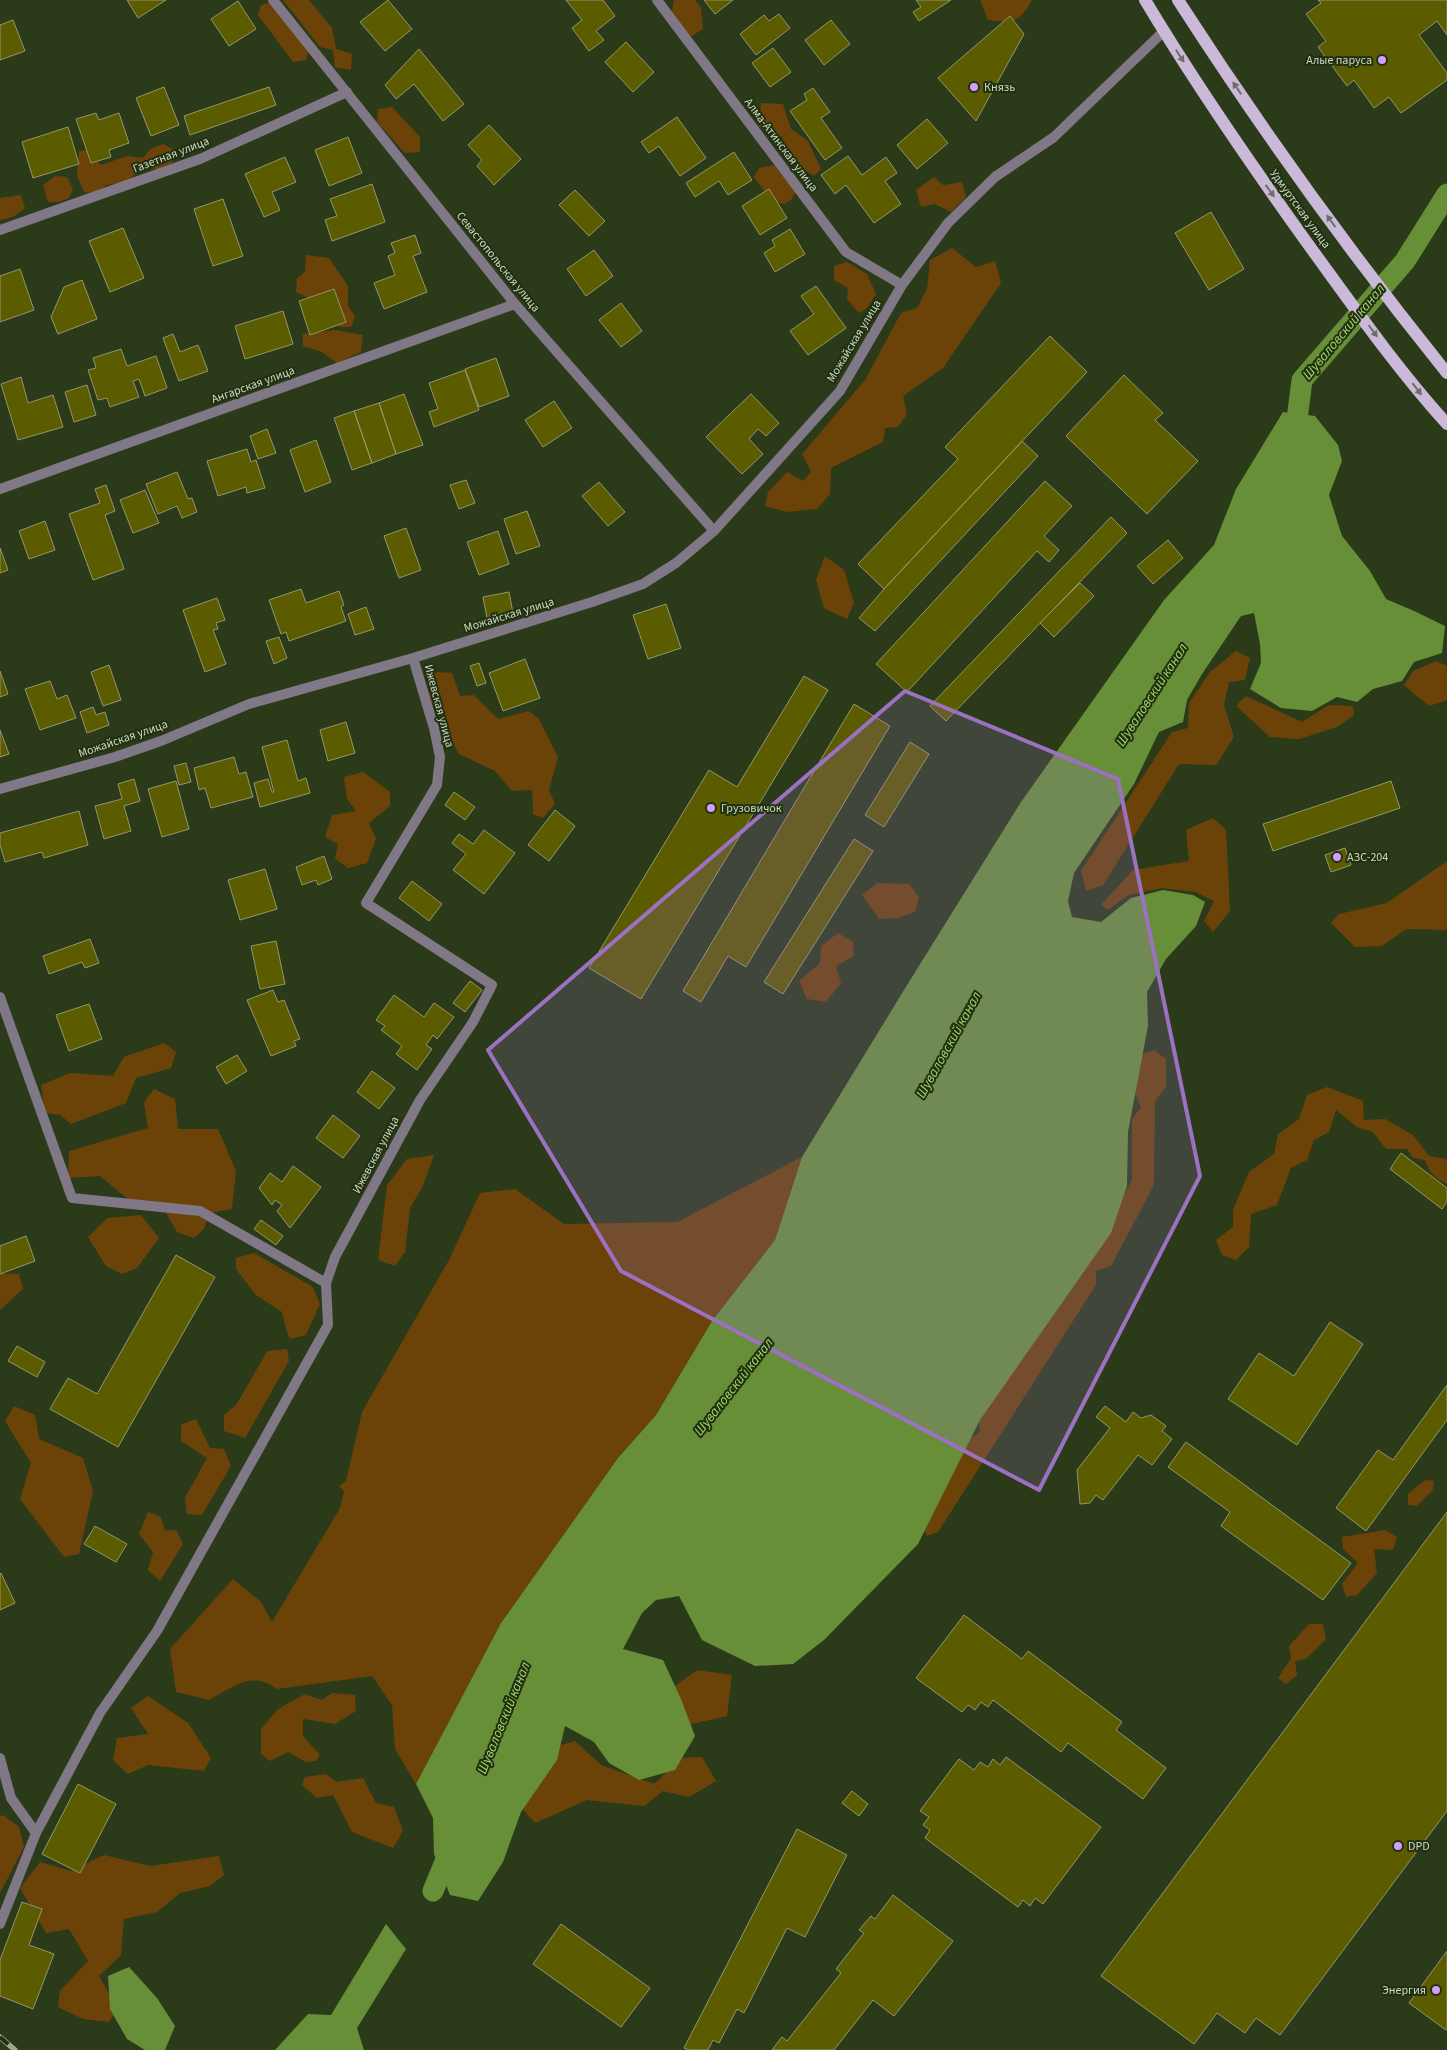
<svg xmlns="http://www.w3.org/2000/svg" width="1447" height="2050" font-family="'Source Sans 3',sans-serif">
	<style>
		.green { fill: #6b4309 }
		.water { fill: #678f37 }
		.lines { fill: none; stroke-linecap: round; stroke-linejoin: round }
		.canal { stroke: #678f37; stroke-width: 21 }
		.building { fill: #5b5b00; stroke: #94966e }
		.minor { stroke: #807787; stroke-width: 10 }
		.primary { stroke: #cab9d8; stroke-width: 12 }
		.rail-casing { stroke: #9ba890; stroke-width: 5.5 }
		.rail { stroke: #213010; stroke-width: 4; stroke-dasharray: 11; stroke-linecap: butt }
		.oneway { fill: #6d6e6a }
		.marked { fill: #9c71c1; fill-opacity: 0.2; stroke: #9c71c1; stroke-width: 4; stroke-linejoin: round }
		.poi-dot { fill: #d49cfc; stroke: #213010; stroke-width: 2 }
		.labels { text-anchor: middle; dominant-baseline: central; stroke-width: 4; stroke-linejoin: round; paint-order: stroke }
		.poi-label { font-size: 12px; fill: #cdd8c4; stroke: #213010; text-anchor: start }
		.street-label { font-size: 12px; fill: #cdd8c4; stroke: #213010 }
		.water-label { font-size: 14px; font-style: italic; fill: #a4d968; stroke: #213010 }
	</style>
	<rect width="100%" height="100%" fill="#2b3b1a"/>
	<path class="green" d="M283,0h26l23,28 4,21 16,5 -1,16 -16,-3 -2,-17 -13,-3z
		M674,0h21l6,8 2,21 -13,8 -18,-26z
		M980,0h52c-13,23 -18,23 -44,20z
		M271,2l38,49 -3,9 -13,2 -35,-47 3,-10z
		M761,103l22,1 8,25 17,12 13,28 -7,7 -22,-14 -10,-25 -23,-10z
		M392,107l28,30v15l-15,1 -28,-31 1,-13z
		M163,144l13,7 -4,12 -14,7 -13,-4 -19,16 -20,3 -8,8 -14,-1 -7,-16 2,-25 9,-1 13,15 26,-9 16,2 7,-9z
		M774,165l22,26 -5,9 -7,4 -13,-4 -17,-23 5,-9z
		M55,176l12,1 6,12 -4,9 -10,4h-11l-5,-17z
		M934,177l9,8 19,-3 4,15 -15,15 -16,-8 -14,3 -5,-17z
		M21,195l4,13 -12,9 -13,3v-22z
		M952,248l24,19 19,-6 6,22 -58,85 -40,28 4,18 -9,13 -13,1 -2,14 -52,26 -1,26 -13,15 -30,3 -22,-6 3,-14 19,-20 16,9 8,-9 -9,-18 63,-74 36,-67 16,-5 10,-19 3,-29z
		M306,255l23,3 19,28v20l7,10 -4,11h-12l-10,-19 -33,-16 1,-14 8,-6z
		M847,262l20,12 9,20 -9,14 -8,5 -12,-14 1,-11 -14,-8v-14z
		M335,330l28,5 -2,17 -24,11 -15,-11 -19,-6v-12z
		M825,556l19,14 10,33 -7,16 -23,-11 -8,-28z
		M1236,651l14,7 -5,22 -16,2 -5,23 10,32 -18,28 -37,-1 -76,121 -17,6 -5,-20 91,-139 16,-4 1,-25 21,-31z
		M1436,661l11,5v34l-18,6 -25,-21 9,-14z
		M438,672l14,1 8,23 14,-1 24,24 31,-8 10,8 19,38 -9,33 6,14 -12,14 -10,-4 -1,-24 -20,1 -17,-20 -36,-17 -29,-55 -2,-23z
		M1246,696l56,26 27,-17 24,1 1,9 -17,12 -38,12 -29,-2 -34,-31z
		M363,772l27,20v14l-21,17 7,16 -9,24 -19,5 -13,-9 3,-15 -13,-7 7,-22 24,-4 -9,-12 -3,-22z
		M1213,818l13,12 4,81 -17,21 -9,-11 10,-20 -19,-9 -33,-4 -34,7 -20,15 -7,-5 32,-35 56,-9 -3,-31z
		M1447,861v69l-41,-1 -24,17 -27,1 -24,-24 8,-9 48,-11z
		M877,883l32,1 10,13 -4,15 -17,6 -19,1 -17,-24z
		M838,933l15,9 1,14 -18,10 5,17 -15,19 -19,-3 -8,-18 21,-18 1,-17z
		M164,1043l12,9 -5,16 -35,10 -10,25 -55,21 -11,-9 -15,-2 -4,-28 29,-12 43,3 11,-19z
		M1154,1050l12,9v28l-11,14 -1,84 -43,81 -15,5v14l-158,247 -11,4 -4,-9 36,-82 21,-13 -3,-23 111,-149 44,-80v-61l9,-12 -9,-20 1,-29z
		M1327,1087l36,14 1,19 21,-1 28,16 16,21 18,3v25c-12,-5 -18,-12 -22,-24l-12,-2 -6,-9h-21l-13,-17 -16,-5 -21,-17 -7,22 -15,8 -7,20 -16,8 -14,37 -26,9 -2,33 -13,13 -14,-5 -6,-15 17,-13v-17l16,-38 25,-18 4,-20 21,-15 8,-24z
		M154,1089l21,10 3,30h40l18,42 -4,38 -23,4 -5,16 -10,9 -17,-6 -16,-28 -33,-5 -28,-23 -32,2 1,-27 79,-23 -4,-26z
		M434,1155l-12,33 -12,20 -5,44 -10,14 -17,-6 9,-75 20,-26z
		M802,1157l-27,83 -63,81 -56,94 -38,43 -117,165 -85,161 -21,-35 -3,-44 -20,-29 -95,13c-25,-19 -44,-2 -68,11l-33,-8 -6,-43 63,-70 28,23 11,20 68,-114 4,-17 -5,-5 7,-5 16,-69 87,-152 31,-67 35,-4 49,35 113,-2z
		M141,1215l18,23 -22,30 -15,6 -16,-8 -18,-29 19,-19z
		M254,1253l59,34 7,17 -14,31 -16,4 -4,-10 -4,-17 -26,-17 -20,-26v-11z
		M0,1273l19,1 4,15 -23,21z
		M287,1349l2,12 -44,77 -21,-7v-16l13,-11 30,-53z
		M14,1406l21,9 4,24 44,19 10,33 -14,63 -15,3 -44,-58 11,-36 -26,-42z
		M196,1419l14,29 14,1 7,17 -29,49 -15,-1 -2,-16 22,-40 -26,-17v-16z
		M1425,1480l9,1 -1,9 -16,16 -9,-1v-11z
		M148,1512l13,5 4,14 11,-1 7,14 -23,37 -12,-11 5,-18 -14,-18z
		M1385,1530l12,7 -4,13 -19,-1 3,24 -20,22 -11,2 -4,-13 16,-21 -15,-14 -1,-12z
		M1309,1624h14l3,15 -20,20 -11,2 2,14 -11,9 -8,-6 13,-20 -2,-12z
		M697,1670l35,5 -5,41 -44,10 -12,-37z
		M332,1693l23,2 1,16 -21,13 -32,-5v17l17,19 -4,6 -10,1 -18,-10 -18,9 -9,-7v-25l17,-20 27,-15 17,6z
		M148,1696l40,27 23,35 -7,13 -56,-6 -20,9 -15,-14 4,-22 31,-4 -17,-26z
		M575,1741l26,24 53,19 28,-26 20,-1 14,24 -27,16 -26,-6 -19,15 -57,-6 -52,23 -16,-18 33,-57z
		M326,1774l10,8 27,-4 13,25 18,4 9,24 -10,17 -41,-16 -19,-37 -16,3 -15,-13 3,-8z
		M3,1815l16,12 5,20 -24,46v-77z
		M104,1855l46,11 69,-10 5,19 -14,11 -30,7 -23,19 -33,7 -3,36 -22,21 19,33 -9,13 -26,-3 -25,-12 2,-16 28,-30 -19,-32 -23,4 -26,-45 20,-26 31,9z"/>
	<path class="water" d="M1283,412l32,4 23,29 4,16 -13,34 13,41 28,35 16,28 26,11 33,16 -3,27 -28,9 -12,19 -29,8 -16,13 -20,-5 -25,14 -31,-3 -31,-19 11,-26 -1,-19 -6,-31 -13,3 -39,58 -15,26 -4,22 -24,10 -25,52 -60,89 -6,28 4,16 29,5 30,-24 32,-8 30,5 12,7 -9,24 -30,33 -19,33 1,34 -20,106 -1,54 -16,47 -131,187 -62,124 -94,96 -31,24 -38,2 -53,-26 -23,-44 -23,4 -14,13 -19,36 40,11 18,39 14,37 -20,34 -36,10 -30,-17 -15,-21 -29,-16 -8,34 -36,52 -18,50 -25,39 -28,-6 -16,-41 -1,-36 -17,-34 85,-161 117,-165 38,-43 56,-94 63,-81 27,-83 102,-167 117,-188 143,-202 50,-55 22,-56z
		M386,1924l20,25 -49,79 7,22h-89l33,-36 23,1z
		M129,1967l28,31 18,28 -10,24h-20l-18,-11 -17,-30 -2,-33z"/>
	<g class="lines">
		<path class="canal" d="M1294,443l8,-63 103,-119 42,-67
			M433,1891l19,-46"/>
	</g>
	<path class="building" d="M127,0h39l-28,18z
		M388,0l24,29 -27,22 -25,-29z
		M566,0h37l12,16 -19,15 8,9 -15,11 -17,-23 10,-8z
		M704,0h29l-18,14z
		M916,0h35l-32,21 -6,-9 8,-5z
		M1318,0h129v35l-10,-14 -18,14 28,38v7l-46,33 -12,-16 -15,11 -20,-28 -7,6 -29,-39 8,-6 -20,-27 15,-11z
		M238,1l18,28 -27,17 -18,-27z
		M779,14l11,14 -34,27 -16,-21 24,-19 5,6z
		M1010,16l14,18 -48,87 -38,-43z
		M13,20l12,31 -25,9v-35z
		M831,20l19,24 -26,21 -19,-25z
		M626,42l28,30 -21,20 -28,-30z
		M773,48l18,24 -21,15 -18,-24z
		M419,49l45,55 -21,17 -29,-37 -18,15 -11,-14z
		M164,87l15,38 -28,11 -15,-38z
		M269,87l7,18 -86,30 -6,-19z
		M813,88l17,24 -9,6 21,30 -17,12 -35,-49 17,-11 -3,-6z
		M96,113l3,7 20,-7 10,30 -20,7 2,7 -20,6 -15,-44z
		M677,117l29,41 -26,18 -21,-30 -10,7 -8,-11z
		M927,119l21,24 -31,26 -20,-24z
		M489,125l32,34 -27,26 -17,-19 5,-6 -14,-15z
		M68,127l11,37 -46,14 -11,-36z
		M348,137l14,36 -33,13 -14,-36z
		M734,152l18,28 -24,15 -9,-14 -24,16 -9,-14z
		M848,156l14,19 24,-18 11,16 -12,8 16,23 -27,19 -28,-38 -11,9 -14,-19z
		M285,157l11,25 -24,10 8,18 -16,7 -19,-43z
		M372,184l13,38 -53,19 -7,-21 12,-4 -7,-17z
		M769,189l18,29 -27,17 -18,-29z
		M575,190l30,31 -16,15 -30,-31z
		M223,199l20,57 -30,10 -19,-57z
		M1211,212l33,57 -35,21 -34,-57z
		M123,228l21,50 -34,14 -21,-51z
		M790,229l15,25 -30,18 -11,-19 11,-7 -3,-6z
		M415,235l6,18 -8,3 14,36 -43,17 -10,-26 21,-8 -7,-19 7,-3 -4,-10z
		M594,250l19,26 -27,20 -19,-27z
		M20,269l14,41 -34,12v-46z
		M82,280l15,39 -39,15 -7,-17 13,-30z
		M816,286l30,42 -38,27 -18,-24 24,-17 -13,-18z
		M334,289l12,33 -36,13 -11,-34z
		M621,303l21,28 -21,16 -22,-27z
		M283,311l10,33 -48,15 -10,-33z
		M173,334l7,18 18,-7 10,26 -29,10 -16,-43z
		M1050,336l37,36 -203,217 -26,-25 100,-105 -13,-12z
		M121,349l6,17 29,-10 11,32 -22,8 -6,-17 -6,2 6,16 -29,10 -3,-9 -9,2 -10,-30 8,-2 -3,-10z
		M496,358l13,38 -30,11 -14,-38z
		M465,370l14,40 -45,17 -5,-15 9,-3 -9,-26z
		M1124,375l39,38 -8,7 43,41 -51,53 -81,-78z
		M21,377l7,26 25,-8 10,32 -45,13 -17,-56z
		M87,385l9,30 -22,7 -9,-30z
		M404,394l19,51 -27,9 -17,-51z
		M751,394l28,29 -13,13 -8,-7 -9,10 14,15 -21,20 -36,-37z
		M554,401l18,27 -29,19 -18,-27z
		M379,403l17,51 -24,9 -18,-52z
		M354,411l18,52 -20,7 -18,-52z
		M267,429l9,24 -18,6 -8,-23z
		M316,440l15,42 -26,10 -15,-42z
		M1022,441l16,15 -163,175 -16,-13 25,-29z
		M247,449l4,13 5,-2 9,28 -18,5 -1,-6 -28,9 -11,-35z
		M177,472l11,27 4,-1 5,14 -15,6 -5,-12 -19,8 -12,-30z
		M466,480l9,23 -16,6 -9,-24z
		M1045,481l27,25 -28,30 15,14 -10,12 -12,-11 -130,141 -31,-28z
		M599,482l26,30 -17,14 -26,-30z
		M106,485l9,26 -10,4 19,54 -31,11 -24,-66 31,-11 -5,-14z
		M145,490l14,33 -26,10 -13,-33z
		M527,511l13,35 -24,8 -12,-35z
		M1111,517l16,16 -181,188 -16,-15z
		M45,521l10,29 -26,9 -10,-28z
		M406,528l15,42 -22,8 -15,-42z
		M498,531l11,33 -30,11 -12,-33z
		M1168,540l15,18 -30,26 -16,-18z
		M0,548l8,22 -8,3z
		M1080,583l14,13 -40,41 -14,-14z
		M301,589l5,14 33,-12 5,14 -3,2 5,14 -57,20 -3,-9 -5,2 -12,-34z
		M509,592l4,21 -26,5 -4,-21z
		M217,598l8,22 -9,3 2,6 -5,1 13,34 -21,8 -22,-62z
		M666,604l15,44 -33,11 -15,-44z
		M366,607l8,22 -19,6 -7,-21z
		M279,637l8,21 -13,6 -8,-23z
		M525,659l15,39 -37,13 -14,-38z
		M479,663l7,20 -9,3 -7,-20z
		M109,665l12,35 -18,6 -12,-34z
		M0,671l8,23 -8,3z
		M804,676l24,14 -187,309 -52,-31 120,-198 28,17z
		M50,681l7,18 10,-4 9,23 -36,12 -15,-41z
		M854,704l36,22 -144,241 -18,-11 -27,46 -18,-11z
		M93,707l3,8 9,-3 4,13 -22,8 -7,-21z
		M346,722l9,31 -27,8 -8,-31z
		M0,730l9,24 -9,3z
		M287,740l11,41 8,-3 4,15 -50,14 -6,-24 14,-4 4,13h2l-12,-45z
		M910,742l19,12 -45,73 -19,-12z
		M234,757l5,17 7,-2 7,25 -42,11 -6,-20 -6,2 -5,-22z
		M186,763l5,19 -12,3 -5,-19z
		M134,779l6,22 -16,5 7,25 -27,8 -9,-33 27,-7 -4,-15z
		M176,781l13,48 -27,8 -14,-48z
		M1391,781l9,27 -127,43 -10,-27z
		M454,792l21,15 -10,13 -20,-15z
		M555,810l20,16 -26,35 -21,-16z
		M79,811l9,34 -44,13 -2,-6 -37,10 -5,-17v-12z
		M484,830l31,23 -31,41 -31,-24 13,-16 -14,-11 7,-9 14,10z
		M854,839l19,12 -90,143 -19,-12z
		M1345,848l6,17 -20,7 -6,-17z
		M324,856l8,23 -14,6 -2,-5 -14,5 -6,-18z
		M265,869l12,40 -37,11 -12,-40z
		M412,881l30,23 -13,17 -30,-23z
		M90,939l9,24 -14,5 -3,-6 -33,12 -6,-18z
		M276,941l9,43 -25,5 -9,-43z
		M470,981l12,9 -17,22 -12,-9z
		M273,990l5,12 6,-2 16,39 -6,2 2,5 -25,10 -24,-56z
		M394,995l30,22 10,-14 20,14 -17,22 -4,-4 -7,10 6,4 -15,21 -21,-16 6,-8 -21,-16 4,-4 -9,-6z
		M89,1004l13,35 -33,12 -13,-36z
		M237,1055l10,16 -21,13 -10,-17z
		M372,1071l23,17 -16,21 -22,-17z
		M333,1115l27,21 -17,22 -27,-20z
		M1401,1153l46,35v14l-5,7 -52,-40z
		M293,1166l28,21 -31,41 -13,-17 5,-6 -7,-5 -3,5 -13,-17 11,-15 12,9z
		M261,1220l22,16 -7,9 -22,-16z
		M26,1236l9,25 -35,13v-28z
		M176,1255l39,22 -97,170 -68,-38 18,-31 29,16z
		M1330,1322l33,22 -66,101 -69,-46 31,-46 35,23z
		M17,1346l28,16 -8,15 -29,-16z
		M1447,1385v35l-81,111 -30,-23 42,-58 15,10z
		M1105,1406l21,16 7,-10 8,6 10,-3 15,11 -4,5 10,8 -20,26 -14,-10 -35,45 -7,-5 -6,8 -10,1 -3,-34 33,-42 -14,-11z
		M1186,1442l165,121 -28,37 -102,-74 9,-14 -62,-45z
		M1447,1512v299l-167,224 -24,-17 -11,15 -28,-20 -23,31 -93,-68z
		M95,1526l32,18 -11,18 -32,-18z
		M1,1573l14,30 -15,7v-36z
		M964,1615l58,44 6,-8 94,71 -6,8 50,38 -23,31 -75,-56 -7,9 -68,-52 -5,7 -7,-5 -6,8 -7,-5 -6,7 -46,-34z
		M1006,1757l95,70 -58,77 -8,-6 -5,8 -7,-6 -5,7 -93,-69 5,-8 -7,-5 6,-8 -9,-6 39,-52 15,11 6,-8 8,5 5,-8 7,6z
		M78,1784l38,20 -36,69 -38,-19z
		M852,1791l16,13 -9,12 -17,-13z
		M797,1829l50,26 -42,82 -18,-9 -43,85 -7,-4 -18,34 -6,-3 -5,10h-19l-5,-2z
		M893,1895l60,46 -59,75 -21,-16 -39,50h-62l10,-13 5,4 54,-68 -5,-4 28,-36 -5,-3 12,-14 4,3z
		M22,1902l20,7 -13,36 25,9 -21,55 -33,-13v-36z
		M561,1924l89,64 -29,39 -88,-63z
		M1447,1951v77l-1,2 -37,-27z"/>
	<g class="lines">
		<path class="minor" d="M273,0l242,304 199,227
			M657,0l189,252 56,33
			M0,230l200,-71 147,-67
			M0,489l515,-185
			M0,789l115,-32 46,-16 88,-37 164,-46 179,-56 51,-18 33,-21 38,-32 126,-140 62,-106 46,-62 47,-46 59,-40 110,-106
			M0,997l72,201 128,13 126,72
			M0,1758l11,40 25,35
			M0,1924l36,-91 64,-120 57,-82 171,-306 -2,-42 9,-26 85,-157 53,-78 19,-37 -126,-82 71,-118 3,-28 -6,-29 -21,-70"/>
		<path class="primary" d="M1145,0c52,87 109,169 168,251 43,59 85,119 134,173
			M1178,0c83,129 173,254 269,373"/>
		<defs>
			<path id="rail" d="M0,2037l15,13"/>
		</defs>
		<use href="#rail" class="rail-casing"/>
		<use href="#rail" class="rail"/>
	</g>
	<defs><path id="oneway-solid" d="M-6-.8H1V-3.2L6.5 0L1 3.2V.8H-6Z" transform="scale(1.25)"/></defs>
	<g class="oneway">
		<use href="#oneway-solid" transform="translate(1180 56) rotate(57)"/>
		<use href="#oneway-solid" transform="translate(1237 88) rotate(-124)"/>
		<use href="#oneway-solid" transform="translate(1270 191) rotate(54)"/>
		<use href="#oneway-solid" transform="translate(1331 221) rotate(-126)"/>
		<use href="#oneway-solid" transform="translate(1373 331) rotate(53)"/>
		<use href="#oneway-solid" transform="translate(1417 389) rotate(52)"/>
	</g>
	<path class="marked" d="M905,691l213,88 82,397 -161,314 -418,-219 -133,-221z"/>
	<g class="poi-dot">
		<circle cx="1382" cy="60" r="5"/>
		<circle cx="974" cy="87" r="5"/>
		<circle cx="711" cy="808" r="5"/>
		<circle cx="1337" cy="857" r="5"/>
		<circle cx="1398" cy="1846" r="5"/>
		<circle cx="1436" cy="1990" r="5"/>
	</g>
	<g class="labels">
		<g class="poi-label">
			<text x="1372" y="60" text-anchor="end">Алые паруса</text>
			<text x="984" y="87">Князь</text>
			<text x="721" y="808">Грузовичок</text>
			<text x="1347" y="857">АЗС-204</text>
			<text x="1408" y="1846">DPD</text>
			<text x="1426" y="1990" text-anchor="end">Энергия</text>
		</g>
		<g class="street-label">
			<text transform="translate(781 145) rotate(53)">Алма-Атинская улица</text>
			<text transform="translate(171 155) rotate(-21)">Газетная улица</text>
			<text transform="translate(1300 209) rotate(54)">Удмуртская улица</text>
			<text transform="translate(498 262) rotate(51)">Севастопольская улица</text>
			<text transform="translate(854 341) rotate(-59)">Можайская улица</text>
			<text transform="translate(253 385) rotate(-20)">Ангарская улица</text>
			<text transform="translate(509 615) rotate(-17)">Можайская улица</text>
			<text transform="translate(439 706) rotate(75)">Ижевская улица</text>
			<text transform="translate(123 739) rotate(-19)">Можайская улица</text>
			<text transform="translate(376 1155) rotate(-62)">Ижевская улица</text>
		</g>
		<g class="water-label">
			<text transform="translate(1344 332) rotate(-50)">Шуваловский канал</text>
			<text transform="translate(1152 695) rotate(-57)">Шуваловский канал</text>
			<text transform="translate(949 1045) rotate(-61)">Шуваловский канал</text>
			<text transform="translate(734 1387) rotate(-52)">Шуваловский канал</text>
			<text transform="translate(504 1718) rotate(-68)">Шуваловский канал</text>
		</g>
	</g>
</svg>
